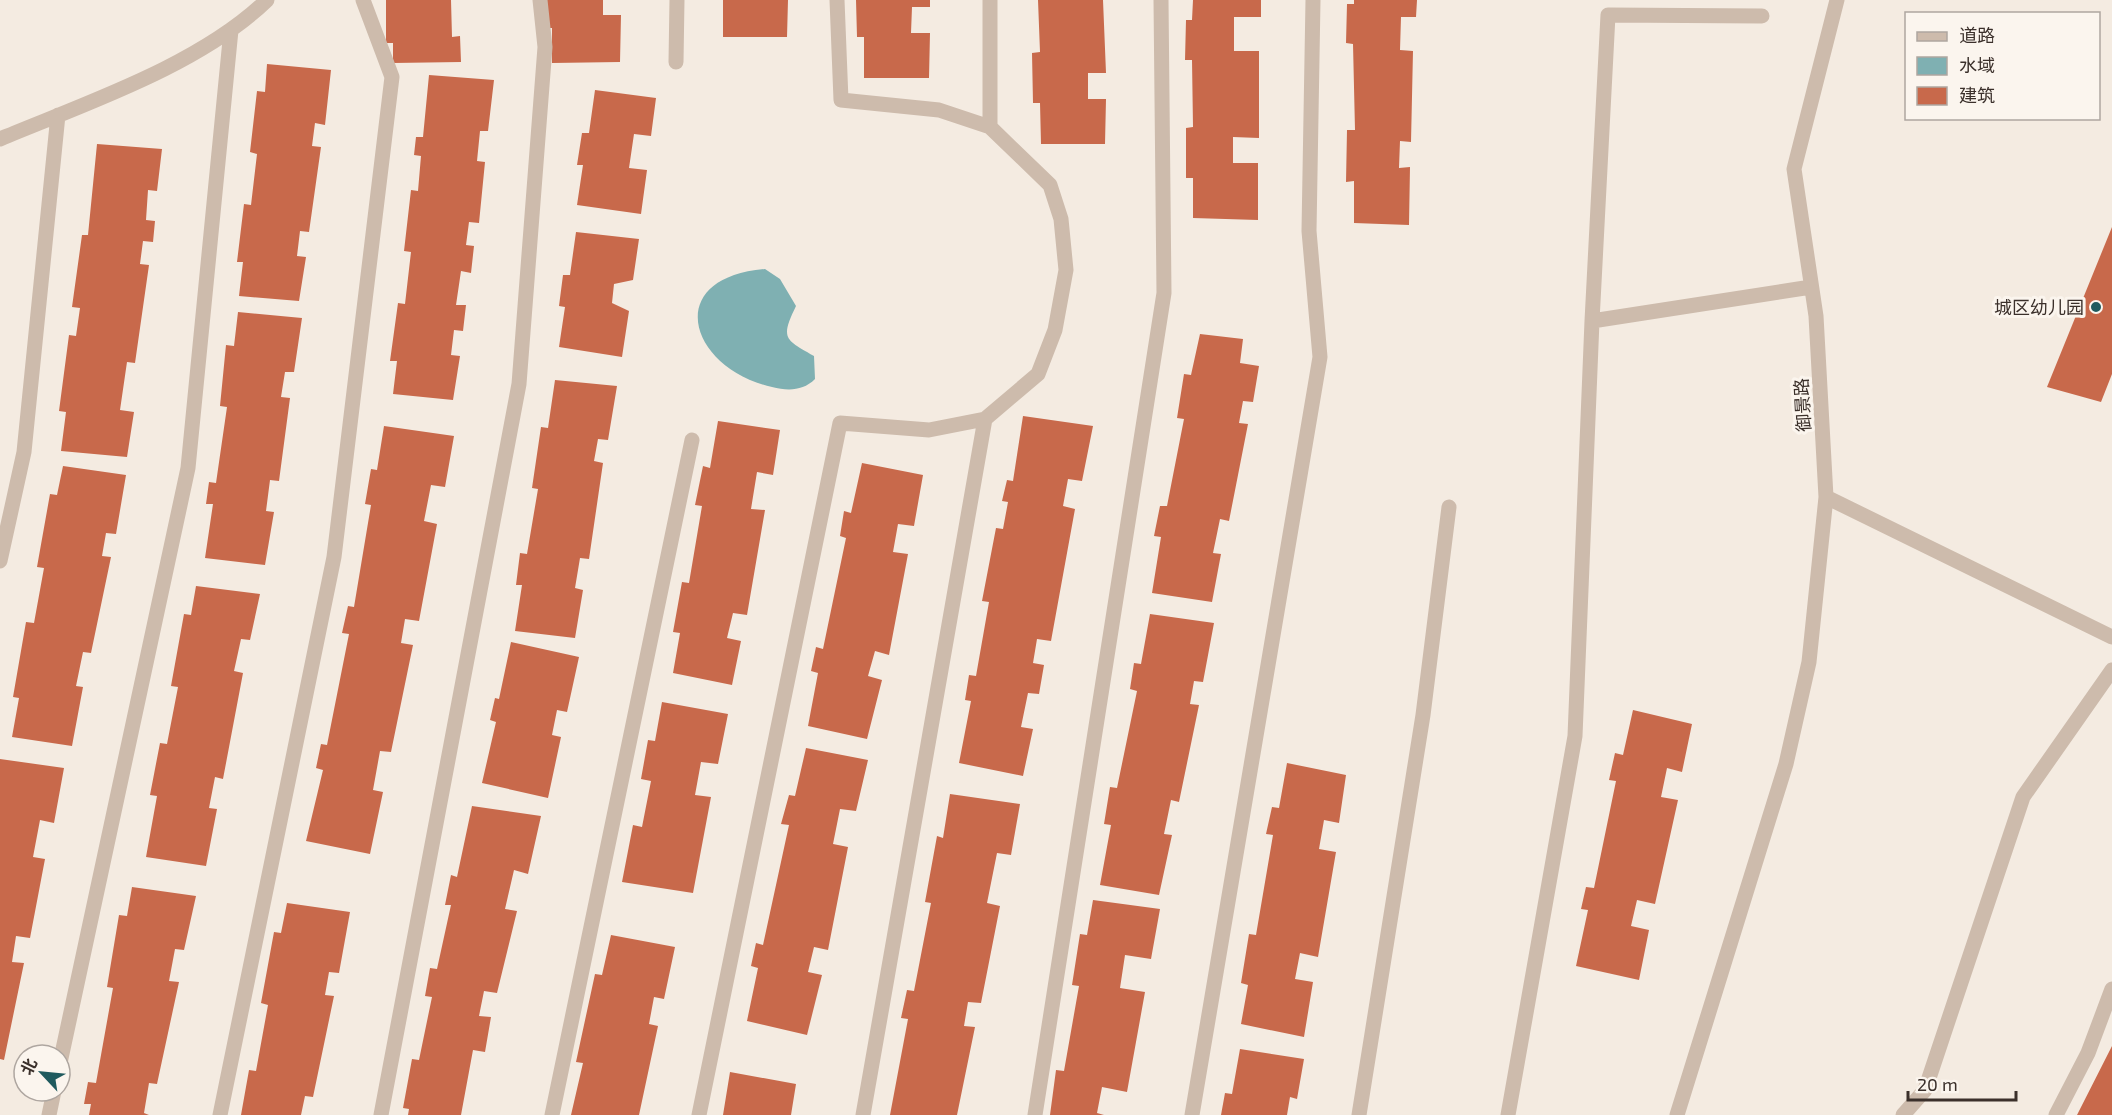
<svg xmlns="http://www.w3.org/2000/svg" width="2112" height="1115" font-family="'Exo 2','Noto Sans SC',sans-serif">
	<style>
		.water { fill: #7fb0b2 }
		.building { fill: #c8694b }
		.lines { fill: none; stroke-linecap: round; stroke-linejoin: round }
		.minor { stroke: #cdbbac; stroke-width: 15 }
		.poi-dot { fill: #1f5a5e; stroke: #fbf5ee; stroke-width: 2 }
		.labels { text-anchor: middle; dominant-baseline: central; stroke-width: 6; stroke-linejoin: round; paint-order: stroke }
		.poi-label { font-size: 18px; fill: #3b302b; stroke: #fbf5ee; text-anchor: end }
		.street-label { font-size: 18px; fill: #3b302b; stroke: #fbf5ee }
	</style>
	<rect width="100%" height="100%" fill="#f4ebe1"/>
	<path class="water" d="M765,269l15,10 16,27c-16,33 -11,33 18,50l1,23c-12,12 -27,12 -43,8 -83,-19 -111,-109 -7,-118z"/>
	<path class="building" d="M386,0h65l1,37 8,-1 1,26 -68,1v-20h-7z
		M545,0h58v15h18l-1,47 -68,1v-35h-7z
		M723,0h65l-1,37h-64z
		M856,0h74v7h-18l-1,26h19l-1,45h-65v-41h-7z
		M1038,0h65l3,73h-18v26h18l-1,45h-64l-1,-41h-7l-1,-50 8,-1z
		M1193,0h68v17h-27v34h25v87l-26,-1v26h25v57l-65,-2v-40h-7v-50l7,-1 -1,-67h-7l1,-40h6z
		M1354,0h63l-1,17h-15l-1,33 13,1 -2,91 -11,-1 -1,27 11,-1 -1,58 -55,-2v-42l-8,1 1,-52h8l-2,-86 -7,-1 1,-39h7z
		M267,64l64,6 -6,55 -10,-2 -3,23 9,1 -12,85 -9,-1 -3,25 9,1 -7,44 -60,-5 4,-34h-6l7,-58 7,1 6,-51 -7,-2 7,-61 8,1z
		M429,75l65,5 -6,51h-8l-3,30 8,1 -6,61 -10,-1 -3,23 8,1 -3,27 -10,-2 -5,34h10l-3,26 -9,-1 -3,25 9,1 -7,44 -60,-6 4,-33h-7l8,-58 7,1 6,-52 -7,-1 7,-61 7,1 3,-35 -7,-1 2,-18h7z
		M595,90l61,8 -5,38 -17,-2 -5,34 18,2 -6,44 -64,-9 6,-40h-6l5,-32h7z
		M97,144l65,5 -5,42 -9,-1 -2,30 9,1 -2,21 -10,-1 -3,23 9,1 -14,98 -8,-1 -7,48 14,2 -7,45 -66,-6 5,-39 -7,-1 10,-76 7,1 4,-28 -8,-1 10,-72h6z
		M2112,227v147l-11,28 -54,-15z
		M576,232l63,7 -6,41 -19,4 -2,19 17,8 -7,46 -63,-10 6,-40 -6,-1 4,-31h7z
		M238,312l64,6 -8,54h-9l-4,25 9,1 -11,83 -9,-1 -4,31 8,1 -9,53 -60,-7 8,-54h-7l3,-22 7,1 11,-76 -7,-1 6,-61 8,1z
		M1200,334l43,5 -3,24 19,3 -6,36 -10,-1 -4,22 9,1 -19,97 -9,-2 -7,34 8,1 -9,48 -60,-9 9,-56 -7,-1 6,-30h7l17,-87 -7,-1 7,-44 7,1z
		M555,380l62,6 -9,54 -10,-1 -4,22 9,2 -14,96 -9,-1 -5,30 8,2 -8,48 -60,-7 7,-46h-6l4,-32 7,1 11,-65 -6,-1 9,-61 7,1z
		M1023,416l70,10 -11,55 -14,-2 -5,27 12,3 -24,132 -14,-2 -4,24 11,2 -5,29 -11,-1 -7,34 12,2 -10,47 -64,-13 12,-62 -6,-1 4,-25 7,1 13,-74 -7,-1 14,-73 7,1 5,-27 -6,-1 5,-21 6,1z
		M718,421l62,9 -7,45 -16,-3 -6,37 14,1 -18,105 -14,-2 -6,25 14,3 -9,44 -59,-12 7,-40 -7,-1 9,-50 7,1 13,-77 -7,-1 8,-39 7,2z
		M384,426l70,10 -9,51 -14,-2 -7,36 13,3 -18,97 -14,-2 -4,24 12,2 -22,107 -11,-1 -7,39 10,2 -13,62 -64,-13 17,-71 -7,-2 5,-24 6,1 22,-111 -7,-1 6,-27 6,1 17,-102 -6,-1 6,-35 6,1z
		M862,463l61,12 -9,51 -16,-2 -5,28 15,2 -19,101 -14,-4 -7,25 14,4 -15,59 -59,-13 10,-53 -7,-2 5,-24 7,2 23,-111 -6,-2 4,-25 7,2z
		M63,466l63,9 -10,59 -10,-1 -4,23 9,1 -20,96 -8,-1 -7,34 7,1 -11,59 -60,-9 7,-39 -6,-1 13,-75 8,1 10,-55 -7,-1 13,-73 7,1z
		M196,586l64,8 -10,46 -9,-1 -7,32 9,2 -20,106 -8,-2 -6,31 8,1 -11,57 -60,-9 11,-61 -7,-1 10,-52 7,1 11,-57 -7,-1 13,-72 7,1z
		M1150,614l64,9 -11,59 -9,-1 -4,23 9,1 -20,97 -8,-2 -7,34 8,1 -13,60 -59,-10 11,-60 -7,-1 6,-37 7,1 20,-97 -7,-2 4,-26 7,1z
		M511,642l68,15 -12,55 -10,-2 -5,25 9,2 -13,61 -66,-15 14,-61 -6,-2 5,-22 4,1z
		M662,702l66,12 -10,50 -17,-2 -6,33 16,2 -18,96 -71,-11 11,-57 9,2 9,-46 -10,-2 7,-39 7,1z
		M1633,710l59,14 -10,48 -15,-4 -6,29 17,3 -23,104 -18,-4 -6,26 18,4 -10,50 -63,-14 12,-56 -7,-1 5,-22 8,1 22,-107 -7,-1 6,-27 8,2z
		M806,748l62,12 -12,51 -16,-2 -7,35 15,3 -20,103 -14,-3 -6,25 14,3 -15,60 -60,-14 11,-53 -7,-2 5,-23 7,2 26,-120 -8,-1 8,-29 6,1z
		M0,759l64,9 -10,55 -14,-3 -7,37 12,2 -15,79 -14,-2 -4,26 12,1 -20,97 -4,-1z
		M1287,763l59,12 -7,48 -15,-3 -5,29 17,3 -18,105 -18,-4 -5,26 18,3 -9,55 -63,-13 7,-39 -7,-2 8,-49 7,1 17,-100 -7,-1 6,-27 7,1z
		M950,794l70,10 -9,51 -14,-2 -10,50 13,3 -19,97 -13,-1 -4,24 11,1 -18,88h-67l18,-96 -7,-1 6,-28 7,1 17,-88 -6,-1 12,-66 6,2z
		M472,806l69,10 -13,58 -14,-4 -9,39 12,2 -20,82 -13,-2 -5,25 12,1 -6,35 -12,-2 -12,65h-53l1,-6 -6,-1 9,-49 7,1 13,-63 -7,-1 5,-28 7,1 14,-64h-6l6,-30 6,2z
		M132,887l64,9 -12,54 -9,-1 -6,32 10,1 -22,102 -8,-1 -5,30 5,2h-60l2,-11h-7l4,-22 8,1 17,-95 -6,-1 12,-72 8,1z
		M1093,900l67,9 -9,50 -26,-4 -5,33 25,4 -18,100 -25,-5 -5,26 7,2h-54l6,-45 8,1 15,-85 -7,-1 8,-51 7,1z
		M287,903l63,9 -11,61 -10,-1 -4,23 9,1 -21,101 -8,-1 -4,19h-60l8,-45 7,1 12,-66 -7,-2 13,-71 7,1z
		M611,935l64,12 -11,52 -10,-2 -5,27 9,2 -19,89h-68l12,-52 -7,-1 19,-88 7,1z
		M2112,1046v69h-35z
		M1240,1049l64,10 -7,40 -7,-2 -3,18h-66l4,-22 7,1z
		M730,1072l66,12 -5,31h-68z"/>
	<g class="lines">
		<path class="minor" d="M1837,0l-43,169 22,147 10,181 286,140
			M676,62l1,-62
			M990,127v-127
			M0,139c86,-36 200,-74 267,-139
			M1592,321l16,-306 154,1
			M0,561l24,-109 34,-337
			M60,1063l128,-595 43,-438
			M49,1115l5,-24
			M220,1115l114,-558 58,-480 -29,-77
			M381,1115l138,-731 26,-337 -5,-47
			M552,1115l140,-675
			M699,1115l141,-692 89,7 56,-11 53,-45 17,-44 11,-60 -5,-51 -11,-34 -60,-58 -51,-17 -98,-10 -4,-100
			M863,1115l122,-696
			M1035,1115l129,-822 -3,-293
			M1192,1115l128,-758 -11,-126 4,-231
			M1359,1115l64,-400 26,-208
			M1508,1115l67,-379 17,-415 219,-34
			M1677,1115l109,-351 23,-102 17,-165
			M1903,1115l22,-25 98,-293 89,-127
			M2056,1115l32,-62 24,-64"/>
	</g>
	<circle class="poi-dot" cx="2096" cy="307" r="6"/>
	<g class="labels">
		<g class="poi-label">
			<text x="2084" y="307">城区幼儿园</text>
		</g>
		<g class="street-label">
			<text transform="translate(1802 405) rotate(-93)">御景路</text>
		</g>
	</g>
	<rect x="1905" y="12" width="195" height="108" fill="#fbf5ee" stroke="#aea6a0" stroke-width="1.5"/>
	<rect x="1917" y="32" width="30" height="9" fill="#cdbbac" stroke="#aea6a0" stroke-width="1.5"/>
	<text x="1959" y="42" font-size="18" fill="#3b302b">道路</text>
	<rect x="1917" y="57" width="30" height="18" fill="#7fb0b2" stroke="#aea6a0" stroke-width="1.5"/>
	<text x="1959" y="72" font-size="18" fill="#3b302b">水域</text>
	<rect x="1917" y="87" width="30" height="18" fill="#c8694b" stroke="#aea6a0" stroke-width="1.5"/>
	<text x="1959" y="102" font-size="18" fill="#3b302b">建筑</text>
	<g transform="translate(42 1073) rotate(296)"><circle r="28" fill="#fbf5ee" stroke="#aea6a0" stroke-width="1.5"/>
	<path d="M0-4.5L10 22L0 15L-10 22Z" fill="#1f5a5e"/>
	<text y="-9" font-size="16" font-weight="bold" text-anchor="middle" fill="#3b302b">北</text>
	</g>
	<path d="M1908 1091v9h108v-9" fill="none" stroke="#3b302b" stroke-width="3"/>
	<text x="1917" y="1091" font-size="18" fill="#3b302b" stroke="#fbf5ee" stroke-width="4.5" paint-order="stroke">20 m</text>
</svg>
